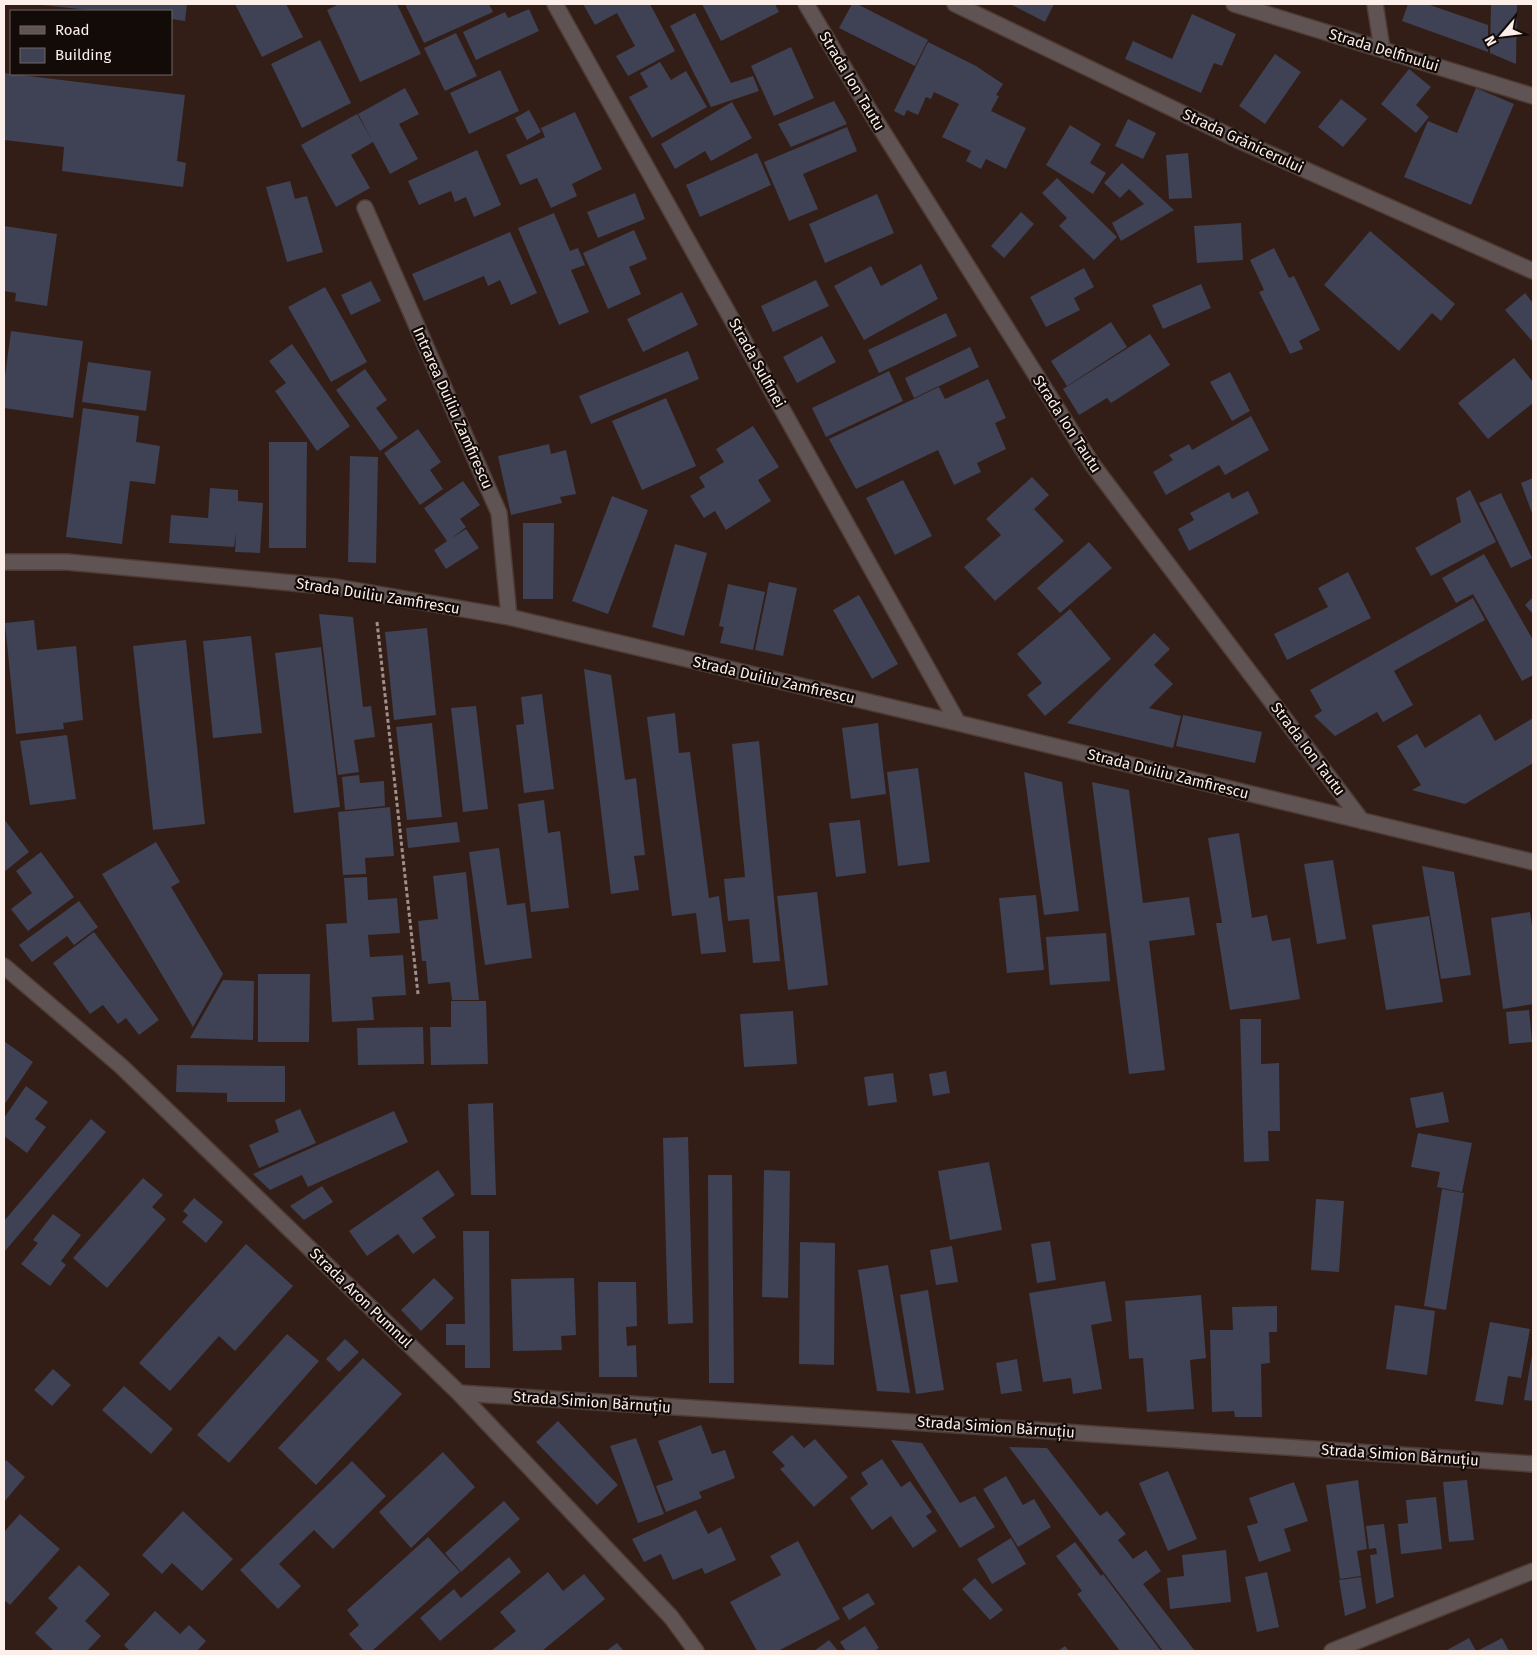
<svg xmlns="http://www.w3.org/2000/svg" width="1537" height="1655" font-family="'Fira Sans',sans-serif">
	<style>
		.building { fill: #3f4154 }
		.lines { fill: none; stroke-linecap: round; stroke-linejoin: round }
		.street-casing { stroke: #4e3b34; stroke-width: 18 }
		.path { stroke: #a08f8a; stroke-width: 3; stroke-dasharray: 4 2.5; stroke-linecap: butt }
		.street { stroke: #5f5353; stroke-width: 15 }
		.labels { text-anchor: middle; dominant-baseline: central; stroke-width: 4.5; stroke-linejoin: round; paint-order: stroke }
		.street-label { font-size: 15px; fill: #fceee9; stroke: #130b08 }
	</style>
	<rect width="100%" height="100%" fill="#321e17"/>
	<path class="building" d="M42,4h145l-2,17 -14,-2v-8h-73l-56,-6z
		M235,4h51l17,33 -41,20z
		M339,4h58l24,50 -61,28 -33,-72z
		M405,4h84l4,8 -69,31z
		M583,4h67l25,47 -47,25 -12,-20 19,-10 -18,-33 -22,12z
		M702,4h73l4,8 -58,29z
		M852,4h5l71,36 -13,26 -76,-38z
		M1010,4h44l-9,18z
		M1408,4h19l61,21v27l-86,-31z
		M1491,4h26l-1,60 -26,-11z
		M529,9l10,22 -63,29 -13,-28 42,-20 3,6z
		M695,13l36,70 22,-7 6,15 -48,16 -41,-81z
		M1192,14l44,20 -14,32 -8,-3 -13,30 -76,-34 8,-18 39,18z
		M456,33l21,43 -32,15 -21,-43z
		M320,40l31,63 -49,25 -31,-64z
		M928,42l48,24 27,18 -7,11 3,1 -8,15 35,17 -20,41 -20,-10 -5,10 -15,-8 5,-10 -29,-14 17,-33 -4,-2 -21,-10 -3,7 -5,-2 -8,18 -11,-5 -3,6 -10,-5z
		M791,47l23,51 -40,18 -23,-50z
		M1275,54l26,18 -36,52 -26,-18z
		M660,62l11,18 15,-9 21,36 -55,31 -23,-41 19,-10 -8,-14z
		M1409,69l22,18 -15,18 13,12 -13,16 -35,-29z
		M500,70l19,41 -50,23 -19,-41z
		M4,73l181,22 -8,66 9,2 -3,24 -121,-16 2,-24 -60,-7z
		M405,88l14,26 -20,10 19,35 -28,15 -17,-32 -22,13 19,33 -34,19 -35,-62 56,-31 15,26 -14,-26z
		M1476,88l38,16 -43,101 -67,-28 24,-56 29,12z
		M1341,99l26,20 -24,28 -25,-20z
		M834,101l13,23 -56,23 -13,-23z
		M732,102l20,36 -41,23 -6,-10 -30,18 -14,-25z
		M529,110l12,22 -14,8 -12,-22z
		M575,112l27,57 -30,15 5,12 -26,12 -14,-30 -17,7 -14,-30 39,-18 -4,-9z
		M1128,119l28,14 -13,26 -28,-13z
		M1070,125l31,19 -11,19 16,10 -13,21 -47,-29z
		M847,127l10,24 -54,23 15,35 -29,12 -25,-59z
		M477,150l24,55 -27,12 -8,-20 -11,5 -4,-11 -32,14 -11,-24z
		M757,153l14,32 -71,32 -14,-32z
		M1188,153l4,45 -23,1 -3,-44z
		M1122,163l52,47 -53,31 -9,-18 32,-19 -15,-15 -9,9 -16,-15z
		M1057,178l60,59 -23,23 -35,-34 8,-8 -25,-25z
		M290,181l5,18 12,-3 16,56 -36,10 -21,-75z
		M635,193l10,26 -47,19 -11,-26z
		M877,194l17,39 -69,30 -16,-39z
		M1021,212l13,12 -30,34 -13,-12z
		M554,213l16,38 8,-3 7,17 -14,5 18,42 -30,13 -41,-97z
		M1241,223l2,37 -46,3 -3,-37z
		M4,226l53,8 -10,72 -32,-5 1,-8 -12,-2z
		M634,230l13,29 -18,8 12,27 -33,15 -25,-56z
		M1370,231l85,73 -14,17 -9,-8 -33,38 -75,-66z
		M510,232l27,61 -26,12 -11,-25 -12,6 -4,-10 -60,25 -12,-27z
		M1274,248l15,30 5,-2 26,54 -21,11 4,8 -13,5 -31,-62 5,-2 -14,-30z
		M921,264l17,35 -74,41 -30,-54 37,-20 10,20z
		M1084,268l10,19 -20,11 6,12 -34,17 -16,-30z
		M816,280l13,26 -56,26 -12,-26z
		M371,281l10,20 -30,14 -10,-20z
		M1201,284l10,24 -48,21 -11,-24z
		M325,287l42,75 -36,20 -43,-75z
		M682,292l16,33 -55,27 -16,-33z
		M1525,293l8,10v39l-28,-32z
		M946,313l11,23 -78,37 -11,-23z
		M1111,322l16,25 -60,39 -16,-25z
		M11,331l72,10 -10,77 -69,-10v-24z
		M1150,334l20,31 -59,38 -4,-5 -28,17 -16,-26z
		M822,336l14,26 -39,21 -14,-26z
		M292,344l58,82 -33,25 -42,-60 11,-8 -17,-22z
		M970,347l9,20 -65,31 -9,-20z
		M688,351l11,28 -108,45 -12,-28z
		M1514,358l19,24v21l-45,36 -30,-36z
		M88,362l63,9 -5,40 -64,-9z
		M365,369l22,31 -11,8 22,30 -18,13 -44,-61z
		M889,371l14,30 -77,36 -14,-29z
		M1230,372l20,39 -18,10 -22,-39z
		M988,379l18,39 -11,5 11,26 -29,14 4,9 -27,13 -16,-35 -82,39 -27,-50 110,-52 6,12z
		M666,398l30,68 -54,24 -30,-69z
		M83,408l56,8 -3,26 24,4 -5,38 -25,-3 -8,63 -56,-7z
		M1251,416l18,34 -44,25 -6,-10 -53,30 -13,-23 20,-12 -4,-5 20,-11 3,6z
		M753,426l26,41 -21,13 13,21 -45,29 -11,-19 -11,7 -14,-22 15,-9 -6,-10 25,-15 -8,-13z
		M418,429l23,33 -11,8 13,19 -23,16 -36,-52z
		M269,442h38l-1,106h-37z
		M549,444l2,10 15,-4 10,44 -16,3 2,6 -51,12 -13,-59z
		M350,456l28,1 -2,106 -28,-1z
		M1032,477l17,18 -15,14 30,32 -69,60 -31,-34 37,-32 -15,-16z
		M1533,478v38l-12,-33z
		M903,480l29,56 -37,19 -29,-57z
		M463,481l17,24 -20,14 6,8 -14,11 14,-9 13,19 -33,21 -12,-19 13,-9 -23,-33z
		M210,488l28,2v11l25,2 -3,50 -25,-1 1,-19 -2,14 -65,-4 2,-28 37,3z
		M1470,490l26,52 -65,34 -16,-28 46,-26 -5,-24z
		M1248,491l11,22 -70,38 -11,-22 16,-9 -4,-7 39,-21 3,7z
		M1501,493l31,65 -21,10 -32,-65z
		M612,496l36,14 -40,104 -36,-13z
		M523,523h31l-1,76h-30z
		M1089,542l23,26 -52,45 -23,-25z
		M675,544l32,9 -23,83 -32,-9z
		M1484,554l49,86v35l-11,6 -49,-87 -17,9 -14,-25z
		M1348,572l23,46 -84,42 -13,-26 54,-27 -10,-19z
		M769,582l28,6 -14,68 -28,-6z
		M728,584l37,8 -12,58 -33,-7 4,-16 -5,-1z
		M859,595l39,69 -26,15 -39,-69z
		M1533,597v17l-8,-9z
		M1473,598l12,22 -91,51 19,34 -30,17 -6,-10 -42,24 -21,-20 8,-5 -12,-21z
		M1070,609l41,50 -66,57 -18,-21 15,-12 -25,-29z
		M319,614l34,3 10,90 8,-1 4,31 -21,3 5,32 -21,3z
		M34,620l3,30 39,-4 7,74 -20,3 1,6 -48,5 -11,-111z
		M427,628l9,87 -42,5 -9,-88z
		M1154,633l16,16 -16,16 19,19 -24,24 32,8 -8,32 -106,-25z
		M251,636l11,97 -49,5 -10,-97z
		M186,640l19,184 -52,6 -20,-184z
		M321,647l19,160 -46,6 -19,-160z
		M584,669l27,6 14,105 11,-2 9,77 -11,1 5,34 -28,4z
		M542,694l12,95 -30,4 -8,-68 8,-1 -3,-27z
		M476,706l12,103 -25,3 -12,-104z
		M675,713l4,40 11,-1 19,146 10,-2 7,56 -25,2 -5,-41 -24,3 -25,-199z
		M1480,714l15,27 38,-23v45l-68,41 -53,-14 9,-5 -24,-39 20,-12 8,14z
		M1183,715l79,17 -7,31 -79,-17z
		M432,723l10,94 -35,3 -11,-93z
		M878,723l8,71 -35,5 -9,-71z
		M67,735l9,64 -46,6 -10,-64z
		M759,741l21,220 -27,2 -4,-44 -21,2 -4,-42 21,-2 -13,-133z
		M918,768l12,94 -32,4 -11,-94z
		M1024,772l38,10 17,129 -35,4z
		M359,775l1,8 24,-2 1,25 -40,4 -3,-33z
		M1092,782l37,8 14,113 46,-6 6,38 -46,6 16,129 -36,4z
		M544,800l4,33 12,-2 9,77 -38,4 -13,-108z
		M390,807l4,49 -29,2 1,16 -23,1 -5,-63z
		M4,819l25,33 -25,20z
		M860,820l6,53 -30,4 -7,-54z
		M457,822l3,20 -52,6 -2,-20z
		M1239,833l13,85 15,-3 5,26 18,-3 10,61 -70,11 -14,-87h6l-14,-85z
		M156,842l24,40 -9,5 52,87 -30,53 -91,-153z
		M499,848l8,57 18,-2 7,55 -47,7 -16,-113z
		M41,852l33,45 -46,34 -17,-22 21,-16 -16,-22z
		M1333,860l13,79 -29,5 -13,-80z
		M1422,866l32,6 17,103 -30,4z
		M466,872l13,128h-27l-2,-18 -22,2 -2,-23h-4l-4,-40 20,-2 -5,-43z
		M367,877l1,23 29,-2 3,35 -32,2 2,22 33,-2 3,40 -34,2 2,23 -42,2 -6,-98 21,-1 -3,-45z
		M817,892l11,93 -40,5 -11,-94z
		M1036,895l8,75 -37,3 -8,-75z
		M79,901l19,26 -24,18 -7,-9 -35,26 -13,-17z
		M1530,912l3,21v71l-30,5 -12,-91z
		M1429,916l14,86 -57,8 -14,-85z
		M94,932l65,88 -20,15 -13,-17 -8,6 -15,-19 -13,9 -37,-51z
		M1106,933l4,48 -60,4 -4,-48z
		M258,974h52l-1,68h-51z
		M223,980l31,1 -1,59 -63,-2z
		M451,1001h35l2,63 -57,1 -1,-38h21z
		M1529,1010l3,32 -23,2 -3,-32z
		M793,1011l4,53 -53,3 -4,-53z
		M1240,1019h21v45l18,-1 1,68h-12l1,30 -25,1z
		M423,1027l1,37 -66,1 -1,-37z
		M4,1041l29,21 -29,43z
		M177,1065l108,1v36h-58v-9l-51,-1z
		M946,1071l4,22 -17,3 -4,-22z
		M893,1073l4,29 -29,4 -4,-29z
		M26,1086l22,16 -13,17 11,8 -19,26 -23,-17v-18z
		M1443,1092l6,30 -33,6 -6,-30z
		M493,1103l3,92h-25l-3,-91z
		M300,1109l16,34 -57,25 -10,-23 30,-13 -4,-12z
		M394,1111l14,31 -55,25 -45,20 -6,-12 -32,15 -17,-16z
		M91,1119l15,13 -101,119 -1,-1v-29z
		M1418,1133l54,10 -10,49 -25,-5 3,-15 -29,-5z
		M688,1137l5,186 -25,1 -5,-186z
		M989,1162l13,68 -52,10 -12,-69z
		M438,1170l17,25 -33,23 14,19 -23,17 -15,-20 -31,22 -18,-25z
		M764,1170l26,1 -2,127 -26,-1z
		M708,1175h24l2,208h-25z
		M143,1178l20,17 -11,12 14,12 -59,69 -34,-30z
		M322,1186l11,16 -29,18 -14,-14z
		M1442,1189l22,4 -18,117 -22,-4z
		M194,1198l29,24 -17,21 -24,-21 6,-7 -5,-4z
		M1316,1199l28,2 -5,71 -28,-2z
		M53,1214l28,21 -20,26 5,4 -16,21 -29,-22 17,-21 -5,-3z
		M463,1231h26l1,137h-25v-23h-19v-21h19z
		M1050,1241l6,39 -19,3 -6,-39z
		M800,1242l35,1 -1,122 -35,-1z
		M246,1244l47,42 -58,65 -16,-15 -49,55 -31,-28z
		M952,1246l6,36 -22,3 -6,-35z
		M888,1265l22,128 -33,-2 -19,-121z
		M434,1278l20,20 -33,33 -20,-21z
		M574,1278l2,57 -15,1 1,14 -49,1 -2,-72z
		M1105,1281l7,40 -21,4 11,64 -29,5 -2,-16 -28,4 -14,-89z
		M598,1282h38l1,44 -11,1 1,19 9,-1 1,32h-38z
		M928,1290l16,100 -28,4 -16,-99z
		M1201,1295l5,63 -16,2 4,49 -47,3 -4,-54 -14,1 -4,-58z
		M1395,1305l40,6 -8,64 -41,-6z
		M1277,1306v26h-8l1,31 -9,1 1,53h-27l-1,-6 -22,1 -2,-82h23l-1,-23z
		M1490,1322l40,7 -9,49 -13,-2 -5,29 -28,-4z
		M287,1334l32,27 -90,102 -32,-28z
		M345,1339l14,13 -20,20 -13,-13z
		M1532,1355h1v46l-9,-1z
		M363,1358l39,36 -86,91 -38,-37z
		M1017,1359l5,32 -21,3 -5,-31z
		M53,1369l18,16 -19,21 -18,-16z
		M124,1386l49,43 -22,25 -49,-44z
		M558,1421l60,64 -21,20 -61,-63z
		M701,1425l11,29 13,-4 10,28 -36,14 3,6 -36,14 -10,-26 17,-6 -15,-39z
		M792,1435l12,13 11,-9 33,38 -34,30 -34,-38 5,-3 -13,-14z
		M636,1438l28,76 -26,9 -28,-77z
		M891,1440l31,3 38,60 15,-7 20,31 -35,21z
		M1009,1447l38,1 53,68 7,-5 19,23 -8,6 15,19 13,-9 15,21 -18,13 52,67h-32z
		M443,1452l32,35 -64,61 -32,-36z
		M882,1459l19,28 9,-6 22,31 -6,4 11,15 -24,17 -22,-32 -19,14 -22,-32 18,-14 -7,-11z
		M6,1460l19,17 -21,25v-40z
		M352,1461l34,35 -53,53 -19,-19 -35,34 22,22 -23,23 -38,-39z
		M1168,1471l29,68 -29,12 -29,-68z
		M1006,1476l17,29 11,-6 17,28 -33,20 -35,-58z
		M1358,1480l9,69 -10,2 4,25 -21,3 -14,-94z
		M1467,1480l7,60 -25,2 -6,-60z
		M1294,1482l14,39 -24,8 7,22 -32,11 -12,-36 11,-3 -9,-25z
		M1436,1497l6,52 -41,5 -3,-30 10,-1 -2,-23z
		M504,1501l16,18 -59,53 -16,-19z
		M696,1510l12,24 13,-7 15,33 -31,14 -3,-6 -29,12 -12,-26 -17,8 -12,-23z
		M183,1511l50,48 -31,32 -30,-28 -10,11 -20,-19z
		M20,1514l40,35 -50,56 -6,-5v-68z
		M1384,1524l10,73 -18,7 -6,-49 7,-1 -1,-6 -7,1 -3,-23z
		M428,1537l32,35 -88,79h-8l-15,-17 10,-9 -12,-15z
		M1011,1538l15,26 -34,20 -15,-25z
		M798,1541l42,78 -62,32h-21l-27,-49 51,-27 -11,-19z
		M1075,1542l26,34 2,-2 58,77h-41l-43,-57 5,-3 -26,-35z
		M1226,1550l5,52 -61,7 -3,-31 17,-2 -2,-21z
		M509,1557l12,15 -81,69 -20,-23 34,-29 7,9z
		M79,1565l31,29 -25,27 16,15 -14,15h-33l-19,-18 23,-25 -10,-10z
		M548,1572l15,19 21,-17 21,25 -63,52h-51l25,-20 -16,-19z
		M1267,1572l12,55 -22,5 -12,-55z
		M1361,1577l5,31 -21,8 -6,-36z
		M975,1578l28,32 -13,10 -28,-31z
		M868,1593l7,11 -26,16 -7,-12z
		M155,1611l25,23 9,-9 17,16 -9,10h-69l1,-1 -5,-5z
		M865,1626l14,22 -5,3h-28l-6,-9z
		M1469,1638l7,13h-31z
		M1502,1638l7,13h-32z
		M829,1640l9,11h-24z
		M617,1643l7,8h-18z
		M1065,1646l4,5h-11z"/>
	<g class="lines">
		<defs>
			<path id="street" d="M555,4l403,719
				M806,4l65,109 221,351 270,357
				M955,4l283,136 295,131
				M1234,4l299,92
				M1375,4l7,45
				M365,208l134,305 10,104
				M4,562h63l269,25 173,30 449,106 575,139
				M4,966l117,100 338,327 212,224 25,34
				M459,1393l575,37 499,34
				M1332,1651l201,-80"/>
		</defs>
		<use href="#street" class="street-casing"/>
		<path class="path" d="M377,622l41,372"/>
		<use href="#street" class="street"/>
	</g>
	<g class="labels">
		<g class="street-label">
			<text transform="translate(1384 50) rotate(17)">Strada Delfinului</text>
			<text transform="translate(852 81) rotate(59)">Strada Ion Tautu</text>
			<text transform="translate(1243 141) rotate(25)">Strada Grănicerului</text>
			<text transform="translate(757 363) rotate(61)">Strada Sulfinei</text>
			<text transform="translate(453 408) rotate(66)">Intrarea Duiliu Zamfirescu</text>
			<text transform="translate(1067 424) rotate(57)">Strada Ion Tautu</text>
			<text transform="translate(378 596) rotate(9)">Strada Duiliu Zamfirescu</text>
			<text transform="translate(774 680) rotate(13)">Strada Duiliu Zamfirescu</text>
			<text transform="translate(1308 749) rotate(53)">Strada Ion Tautu</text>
			<text transform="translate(1168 774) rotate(14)">Strada Duiliu Zamfirescu</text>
			<text transform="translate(361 1298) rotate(44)">Strada Aron Pumnul</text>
			<text transform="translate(592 1402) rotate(4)">Strada Simion Bărnuțiu</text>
			<text transform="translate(996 1427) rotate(4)">Strada Simion Bărnuțiu</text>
			<text transform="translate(1400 1455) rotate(4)">Strada Simion Bărnuțiu</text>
		</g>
	</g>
	<rect width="1537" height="1655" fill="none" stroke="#fceee9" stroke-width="10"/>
	<rect x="10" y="10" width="162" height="65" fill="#130b08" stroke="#706662"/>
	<rect x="20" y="26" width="25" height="8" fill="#5f5353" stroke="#706662"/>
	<text x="55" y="35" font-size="15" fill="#fceee9">Road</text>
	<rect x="20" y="48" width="25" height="15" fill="#3f4154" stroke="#706662"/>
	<text x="55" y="60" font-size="15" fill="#fceee9">Building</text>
	<g transform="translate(1502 35) rotate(242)" stroke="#130b08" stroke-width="4" paint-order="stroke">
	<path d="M0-4L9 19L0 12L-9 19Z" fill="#fceee9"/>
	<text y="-8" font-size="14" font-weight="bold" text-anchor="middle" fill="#fceee9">N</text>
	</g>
</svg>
